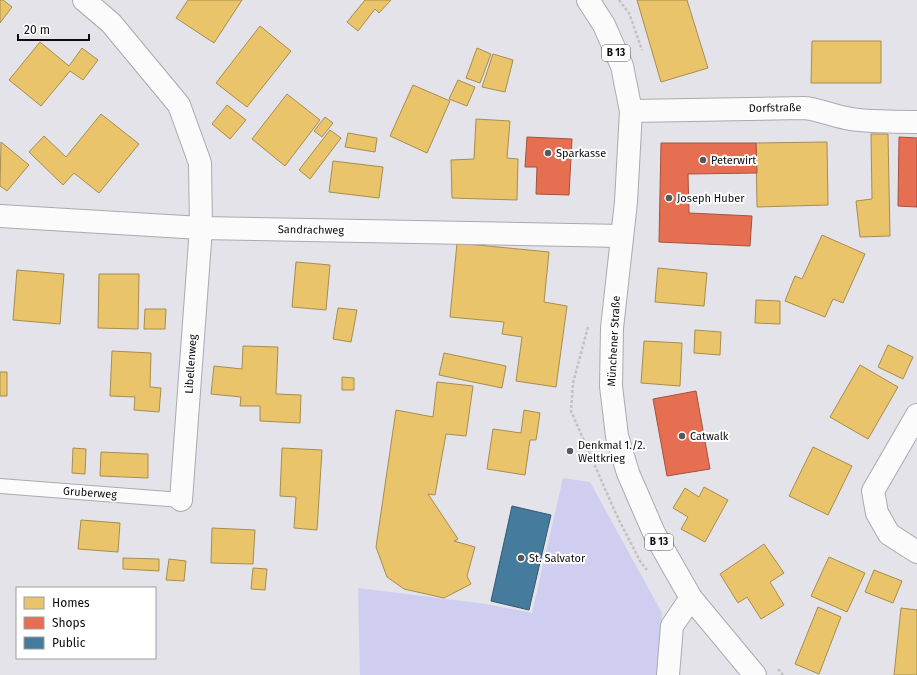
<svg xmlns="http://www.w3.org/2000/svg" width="917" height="675" font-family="'Fira Sans',sans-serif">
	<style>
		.green { fill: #cfcef0 }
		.homes { fill: #e9c46a; stroke: #a78d4f }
		.shops { fill: #e76f51; stroke: #a5513e }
		.public { fill: #457b9d; stroke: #345a73 }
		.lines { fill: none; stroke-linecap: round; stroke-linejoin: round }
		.lane-casing { stroke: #aaaaae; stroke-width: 16 }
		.street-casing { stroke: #aaaaae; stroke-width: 24 }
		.primary-casing { stroke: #aaaaae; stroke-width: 24 }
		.path { stroke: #c2c2c4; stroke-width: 2.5; stroke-dasharray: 3 2; stroke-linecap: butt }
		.lane { stroke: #fbfbfc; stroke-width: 14 }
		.street { stroke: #fbfbfc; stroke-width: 22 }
		.primary { stroke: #fbfbfc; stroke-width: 22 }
		.poi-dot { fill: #57575c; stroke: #fff; stroke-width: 1.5 }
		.labels { text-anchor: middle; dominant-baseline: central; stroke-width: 4; stroke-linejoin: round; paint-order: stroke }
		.shield { fill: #fff; stroke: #555558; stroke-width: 1 }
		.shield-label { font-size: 10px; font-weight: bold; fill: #0c0c10 }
		.street-label { font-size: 11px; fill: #0c0c10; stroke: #fff }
		.poi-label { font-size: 11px; fill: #0c0c10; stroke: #fff; text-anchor: start }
	</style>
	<rect width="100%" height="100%" fill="#e3e3e9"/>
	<path class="green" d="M563,478l27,4 72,131 -3,62h-299l-2,-87 128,16 46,9z"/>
	<path class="homes" d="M0,0h3l9,7 -12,16z
		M188,0h54l-28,43 -38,-25z
		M365,0h26l-12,13 -4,-4 -17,22 -11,-9z
		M637,0h50l21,68 -47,14z
		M260,26l31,25 -44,56 -31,-24z
		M812,41h69v42h-70z
		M40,42l29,24 13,-18 16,12 -15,20 -13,-9 -29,35 -32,-26z
		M477,48l14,6 -11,29 -14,-5z
		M493,54l20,6 -8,32 -23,-5z
		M458,80l17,7 -8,19 -18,-7z
		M413,85l37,16 -23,52 -37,-17z
		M287,94l33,26 -35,46 -33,-27z
		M227,105l19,15 -16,19 -18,-15z
		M101,114l38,30 -40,49 -25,-20 -11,12 -34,-33 15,-16 22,21z
		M325,117l8,6 -11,14 -8,-6z
		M476,119l34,2 -3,37 11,1 -1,41 -65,-2 -1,-38 23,-1z
		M330,130l11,8 -31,41 -11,-9z
		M348,133l29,5 -2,14 -30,-5z
		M871,134h17l2,102 -30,1 -4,-36 16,-2z
		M1,142l28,23 -22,26 -7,-5z
		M827,142l1,63 -71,2 -1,-64z
		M333,161l50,6 -4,31 -50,-6z
		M822,235l43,19 -22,49 -10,-4 -8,18 -40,-16 10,-25 7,3z
		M457,243l92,9 -5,50 23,4 -11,81 -40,-6 6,-44 -20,-3 2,-12 -54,-5z
		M296,262l34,3 -4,45 -34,-3z
		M658,268l49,5 -3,33 -49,-4z
		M17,270l47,4 -4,50 -47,-4z
		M99,274h40l-1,55 -40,-1z
		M756,300l24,1v23l-25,-1z
		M338,308l19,2 -6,32 -18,-3z
		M145,309h21l-1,20h-21z
		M695,330l26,2 -1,23 -26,-2z
		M644,341l38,2 -2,43 -39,-3z
		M888,345l25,12 -10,22 -25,-12z
		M243,346l35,1 -2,47 25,1 -1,28 -40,-2v-15h-20l1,-9 -30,-3 3,-28 28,3z
		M112,351l39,2 -1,34 11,1 -2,24 -25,-2 1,-13 -25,-1z
		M444,353l62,13 -4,22 -63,-13z
		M860,365l38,22 -30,52 -38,-22z
		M0,372h7v24h-7z
		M342,377l12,1v12h-12z
		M437,382l36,4 -7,50 -20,-2 -11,61 -7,-1 30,45 -4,2 21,6 -8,29 4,8 -27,14 -40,-9 -17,-12 -11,-30 20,-137 37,7z
		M524,410l16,3 -4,27h-6l-5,35 -38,-6 6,-40 28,4z
		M813,447l39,19 -24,49 -39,-19z
		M73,448l13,1 -1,25 -13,-1z
		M282,448l40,2 -5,80 -23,-2 2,-31 -16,-1z
		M101,452l47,2v24l-48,-2z
		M704,487l24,13 -23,42 -24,-13 7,-12 -15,-9 12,-20 14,9z
		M81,520l39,3 -2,29 -40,-3z
		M212,528l43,2 -2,34 -42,-1z
		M764,544l20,29 -14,9 14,23 -23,14 -14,-22 -9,6 -18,-29z
		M829,557l36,16 -18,39 -36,-16z
		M123,558l36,1v12l-36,-2z
		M169,559l17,2 -2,20 -18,-1z
		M253,568l14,1 -2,21 -14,-1z
		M874,570l28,11 -9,22 -28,-11z
		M818,607l23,10 -22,57 -24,-10z
		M901,608l16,2v65h-23z"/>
	<path class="shops" d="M527,137l45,2 -3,56 -33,-1 1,-27h-12z
		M899,137l18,1v69l-19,-1z
		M661,143h95l1,30 -69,1 1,39 63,3 -2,30 -91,-4z
		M696,391l14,78 -43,7 -14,-77z"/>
	<path class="public" d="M512,506l39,9 -22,95 -38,-9z"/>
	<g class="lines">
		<defs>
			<path id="lane" d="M0,486l181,14"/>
			<path id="street" d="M84,0l27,23 68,82 21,58 1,65 -20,272
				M631,111l173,-3c15,1 28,8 42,10 23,5 48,3 71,4
				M0,216l201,12 421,8
				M917,415l-44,76 4,22 12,21 28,18
				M668,675l4,-49 19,-28"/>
			<path id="primary" d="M588,0l16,25 18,41 9,45 -5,91 -14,126 -1,58 6,50 11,37 26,60 37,65 64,77"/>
		</defs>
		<use href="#lane" class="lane-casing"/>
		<use href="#street" class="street-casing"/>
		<use href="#primary" class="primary-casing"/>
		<path class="path" d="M619,0l10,13 13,37
			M588,327l-15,56 -2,28 45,103 24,47 7,9
			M778,669l5,6"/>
		<use href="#lane" class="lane"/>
		<use href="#street" class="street"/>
		<use href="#primary" class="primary"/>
	</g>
	<g class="poi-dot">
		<circle cx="548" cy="153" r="4"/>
		<circle cx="703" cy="160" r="4"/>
		<circle cx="669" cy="198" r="4"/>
		<circle cx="682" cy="436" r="4"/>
		<circle cx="570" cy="451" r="4"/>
		<circle cx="521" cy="558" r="4"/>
	</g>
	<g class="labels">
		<g class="shield">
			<rect x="602" y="45" width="28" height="16" rx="3"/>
			<rect x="645" y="534" width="28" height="16" rx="3"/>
		</g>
		<g class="shield-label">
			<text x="616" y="53">B 13</text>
			<text x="659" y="542">B 13</text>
		</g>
		<g class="street-label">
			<text transform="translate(775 108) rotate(-1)">Dorfstraße</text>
			<text transform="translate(311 230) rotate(1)">Sandrachweg</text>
			<text transform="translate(614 341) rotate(-87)">Münchener Straße</text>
			<text transform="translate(191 364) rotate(-86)">Libellenweg</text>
			<text transform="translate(90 493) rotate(4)">Gruberweg</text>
		</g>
		<g class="poi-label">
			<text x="556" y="153">Sparkasse</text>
			<text x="711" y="160">Peterwirt</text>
			<text x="677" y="198">Joseph Huber</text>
			<text x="690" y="436">Catwalk</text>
			<text x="578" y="445">Denkmal 1./2.<tspan x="578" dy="13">Weltkrieg</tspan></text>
			<text x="529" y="558">St. Salvator</text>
		</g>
	</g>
	<rect x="16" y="587" width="140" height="72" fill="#ffffff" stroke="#9e9e9f"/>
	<rect x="24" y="597" width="20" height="12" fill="#e9c46a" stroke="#9e9e9f"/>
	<text x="52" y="607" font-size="12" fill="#0c0c10">Homes</text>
	<rect x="24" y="617" width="20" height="12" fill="#e76f51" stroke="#9e9e9f"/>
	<text x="52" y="627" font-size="12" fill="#0c0c10">Shops</text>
	<rect x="24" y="637" width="20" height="12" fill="#457b9d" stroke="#9e9e9f"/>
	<text x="52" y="647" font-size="12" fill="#0c0c10">Public</text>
	<path d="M18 34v6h71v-6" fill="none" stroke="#0c0c10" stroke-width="2"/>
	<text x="24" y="34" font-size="12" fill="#0c0c10" stroke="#ffffff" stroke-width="3" paint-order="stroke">20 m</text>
</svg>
